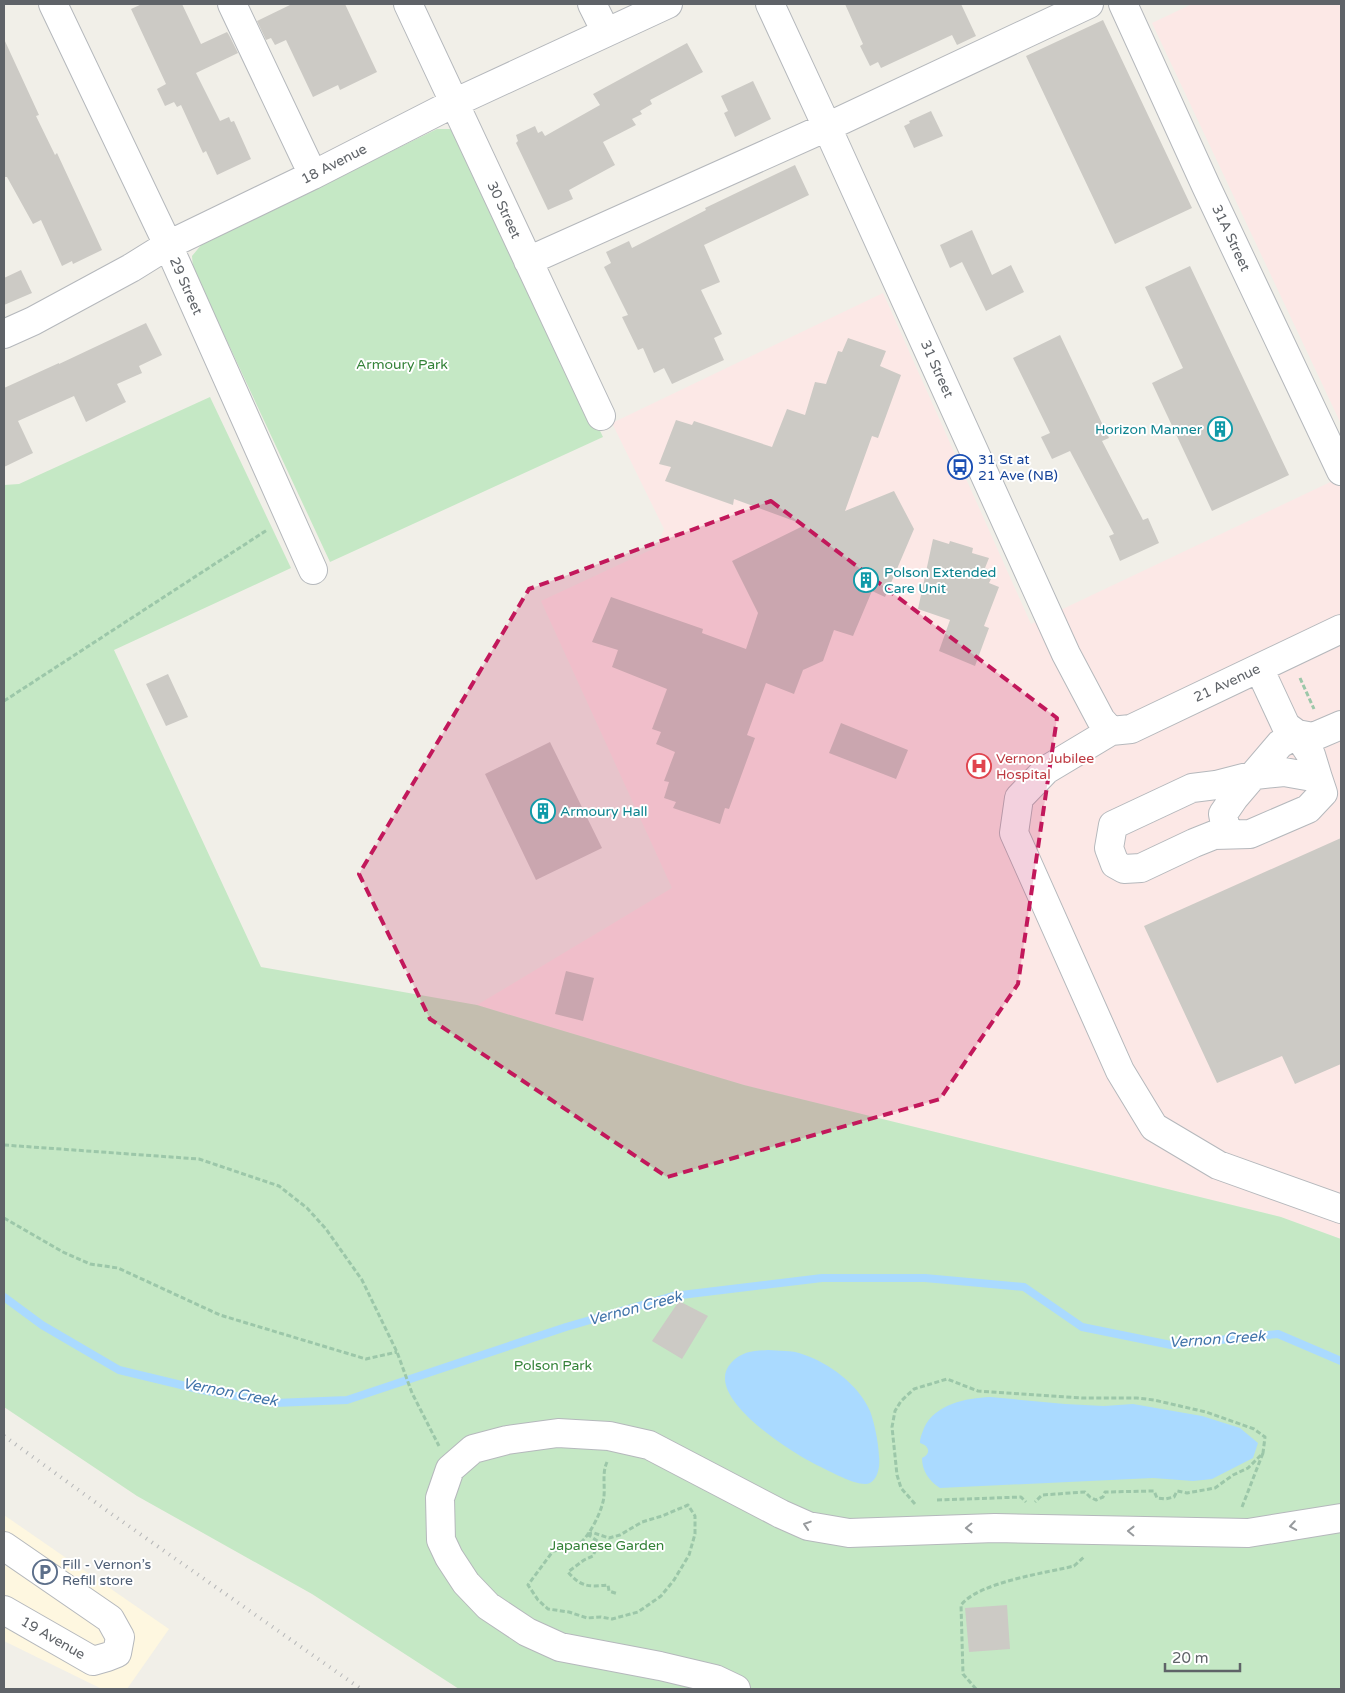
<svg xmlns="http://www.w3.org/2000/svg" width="1345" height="1693" font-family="'Varela Round',sans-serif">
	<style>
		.commercial { fill: #fef7e0 }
		.medical { fill: #fce8e6 }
		.green { fill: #c5e8c5 }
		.water { fill: #aadaff }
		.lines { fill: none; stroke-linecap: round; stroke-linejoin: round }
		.stream { stroke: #aadaff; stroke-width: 8 }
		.building { fill: #cccac5 }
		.minor-casing { stroke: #b5b8bc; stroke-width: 30 }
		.path { stroke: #9cc7a9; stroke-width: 3; stroke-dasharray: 5 2.5; stroke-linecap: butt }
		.minor { stroke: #fff; stroke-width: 28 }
		.rail { stroke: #b6b7b8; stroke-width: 4; stroke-dasharray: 1 6; stroke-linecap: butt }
		.oneway { stroke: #979a9d }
		.marked { fill: #c2185b; fill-opacity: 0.2; stroke: #c2185b; stroke-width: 4; stroke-dasharray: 10 6; stroke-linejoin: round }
		.labels { text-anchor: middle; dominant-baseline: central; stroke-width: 4; stroke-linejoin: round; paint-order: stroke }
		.street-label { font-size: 14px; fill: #5f6368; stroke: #fff }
		.park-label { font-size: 14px; fill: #348238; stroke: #fff }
		.culture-label { font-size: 14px; fill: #0d838f; stroke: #fff; text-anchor: start }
		.transit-label { font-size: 14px; fill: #164399; stroke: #fff; text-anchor: start }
		.health-label { font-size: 14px; fill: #be3a42; stroke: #fff; text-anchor: start }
		.service-label { font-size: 14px; fill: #4e5e75; stroke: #fff; text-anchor: start }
		.water-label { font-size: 15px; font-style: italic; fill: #4174aa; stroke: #fff }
	</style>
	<rect width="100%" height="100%" fill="#f1efe8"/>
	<path class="commercial" d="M4,1515l165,114 -42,60h-25l-98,-48z"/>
	<path class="medical" d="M1192,4h149v420l-189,-401z
		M883,293l148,331 310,-147v762l-60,-22 -537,-132 -267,-80 195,-117 -131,-287 116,-54 7,-18 -52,-106z"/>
	<path class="green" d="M437,129h16l8,12 142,296 -273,125 -137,-294 -1,-12 10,-12z
		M210,397l81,171 -177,82 147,317 216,38 267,80 537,132 60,22v450h-882l-147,-95 -175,-98 -133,-89v-922l15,-1z"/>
	<path class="water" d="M768,1350c11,1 24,0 34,4 26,8 57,31 68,57 5,14 8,30 9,45 1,8 0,22 -9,27 -10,5 -39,-11 -49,-16 -24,-11 -121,-70 -90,-104 11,-12 22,-12 37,-13z
		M990,1397l75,7 39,2 29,-2 69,12 38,12 18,15 -5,15 -41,21 -19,2 -40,-3 -213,10c-11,-7 -18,-17 -18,-30 9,-4 8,-12 -2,-15 0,-6 2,-9 4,-15 11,-24 42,-30 66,-31z"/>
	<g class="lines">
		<path class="stream" d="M4,1297l38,28 77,45 83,20 73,13 72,-3 219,-73 107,-31 149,-18h103l99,9 58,40 89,18 107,-11 63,27"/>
	</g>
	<path class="building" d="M142,4h40l19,40 26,-12 2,3 9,18 -42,20 24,48 9,-4 2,5 3,-1 17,38 -34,16 -11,-24 -3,2 -22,-48 -4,2 -3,-5 -9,4 -8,-17 9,-5 -35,-75z
		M292,4h53l32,68 -37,18 -2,-5 -25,12 -27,-57 -11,5 -4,-7 -5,2 -9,-19z
		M845,4h116l15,32 -19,9 -5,-10 -71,33 -3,-6 -8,4 -10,-20 3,-2z
		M1103,20l89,188 -77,36 -89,-188z
		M4,39l35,76 -3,1 19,39 2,-2 45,97 -29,14 -1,-3 -10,5 -21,-46 -8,4 -26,-47h-3z
		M687,43l16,29 -53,28 2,4 -12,7 2,3 -10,5 4,6 -33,17 12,23 -46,25 4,9 -25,11 -32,-67 2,-2 -2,-6 19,-9 3,7 4,-2 3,5 55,-31 -7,-11z
		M753,81l18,38 -36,18 -11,-24 4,-2 -7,-15z
		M931,111l12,25 -29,12 -10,-22 6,-3 -1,-2z
		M795,165l14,30 -105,50 16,37 -19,8 21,44 -8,4 10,22 -52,24 -8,-16 -10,5 -11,-25 -5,2 -16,-33 6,-2 -24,-48 7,-4 -5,-11 23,-11 3,7 74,-38 -1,-2z
		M972,230l20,45 19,-10 13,27 -38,19 -24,-49 -12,6 -10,-23z
		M1190,266l99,209 -77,36 -60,-128 31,-15 -38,-81z
		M21,270l11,23 -28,12v-27z
		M146,323l16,32 -23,11 3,7 -25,11 9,18 -40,20 -12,-26 -56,25 15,32 -29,14v-79l55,-25v1z
		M1060,335l49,103 -7,3 41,79 5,-2 11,25 -39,18 -11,-25 5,-2 -44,-83 -18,8 -11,-22 9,-4 -37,-75z
		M848,338l38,13 -6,15 21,9 -23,63 -6,-2 -27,75 49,-20 20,38 -29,68 -13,-6 -19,45 -19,-6 -11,31 -20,9 -9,24 -28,-11 -19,52 8,3 -26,71 -4,-1 -5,16 -47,-16 3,-6 -12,-4 5,-16 -5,-1 11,-29 -19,-8 5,-12 -9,-3 15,-40 -55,-22 6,-17 -26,-8 19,-45 92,32 -1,4 44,16 12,-36 -26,-52 73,-36 -71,-26 -1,6 -68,-24 6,-14 -12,-3 17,-44 16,5 2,-4 78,26 15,-38 18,6 10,-33 11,2 12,-33 4,1z
		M933,539l16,5 1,-3 23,7 -1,5 17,5 -4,10 4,2 -3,6 6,1 -3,6 10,4 -15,39 5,2 -14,38 -36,-15 11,-31 -32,-11z
		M168,674l20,43 -22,9 -20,-42z
		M841,723l67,27 -12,29 -67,-26z
		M550,742l52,106 -66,32 -51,-106z
		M1341,838v226l-46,20 -13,-28 -65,27 -73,-157z
		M566,971l28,7 -11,43 -28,-7z
		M679,1301l29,15 -26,43 -30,-18z
		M1007,1605l3,44 -41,3 -4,-44z"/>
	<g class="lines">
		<defs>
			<path id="minor" d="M53,4l115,241 145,325
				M232,4l81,171
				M408,4l193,412
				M592,4l14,28
				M770,4l57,123 239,527 35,66 10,11
				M1123,4l83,182 135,285
				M528,261l299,-134 262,-123
				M4,334l29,-13 98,-53 37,-23 145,-70 141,-72 214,-99
				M1341,629l-210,100 -20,2 -65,39 -27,28 -5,35 106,238 34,56 64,38 123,44
				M1259,668l27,58 11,8 14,21 7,23
				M1284,772l34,6 5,15 -15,16 -58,25 -36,1 -20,8 -53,25 -17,1 -9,-5 -6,-16 4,-23 79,-37 24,-3 39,-10z
				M1232,834l-7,-9 -2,-11 11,-16 46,-54 17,-10 16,3 28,-12
				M4,1546l106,73 10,18 -3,16 -10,4 -14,4 -89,-51
				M736,1689l-21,-10 -55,-13 -100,-19 -33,-15 -39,-26 -22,-23 -17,-26 -8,-17 -1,-42 10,-29 23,-20 34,-9 51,-7 51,3 40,9 132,69 27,12 41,7 146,-5 253,5 93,-15"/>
		</defs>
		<use href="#minor" class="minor-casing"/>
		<path class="path" d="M1300,678l14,31
			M4,701l263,-171
			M4,1145l195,14 80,27 28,22 19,21 36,51 35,72 15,41 27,53
			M4,1218l59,34 27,12 28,4 102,47 146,44 31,-7
			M937,1500l84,-3 5,5
			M915,1504l-14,-16 -4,-13 -5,-48 3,-16 6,-10 13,-12 33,-10 31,12 104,7h55l17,2 52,12 48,17 11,8 -2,16 -15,15 -15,7 -18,13 -28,5 -10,-2 -3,6 -9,2 -8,-1 -3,-7 -49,1 -2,5 -7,3 -6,-3 -5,-5 -43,3 -7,7
			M1242,1507l21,-54
			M587,1534l7,-1 15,5 11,-3 22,-13 20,-6 26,-11 7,11v18l-6,21 -15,25 -13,16 -23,16 -26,7 -11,-2 -14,1 -18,-6 -21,-3 -10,-9 -10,-15 25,-34c9,-2 19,-2 26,-7 11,-8 24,-35 25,-48 1,-12 -2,-23 3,-34
			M587,1534l12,8 -6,14 -9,4 -16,12c13,15 20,15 40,13l1,6 9,3
			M976,1689l-13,-15 -2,-69c18,-23 85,-32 113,-39l10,-9"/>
		<use href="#minor" class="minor"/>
		<path class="rail" d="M4,1436l109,79 248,174"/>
	</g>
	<defs><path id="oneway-chevron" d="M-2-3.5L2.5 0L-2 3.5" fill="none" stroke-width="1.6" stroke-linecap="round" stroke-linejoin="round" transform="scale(1.25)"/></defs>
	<g class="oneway">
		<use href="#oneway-chevron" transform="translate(807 1525) rotate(-162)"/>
		<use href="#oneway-chevron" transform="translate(1293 1526) rotate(171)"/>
		<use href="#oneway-chevron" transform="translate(969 1528) rotate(179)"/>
		<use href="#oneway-chevron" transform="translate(1131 1531) rotate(-179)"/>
	</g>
	<path class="marked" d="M771,501l286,217 -39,266 -78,115 -273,78 -237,-158 -71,-145 170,-285z"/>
	<defs>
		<symbol id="building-ring" viewBox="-11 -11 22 22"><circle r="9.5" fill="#fff" stroke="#0f9aa8" stroke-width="1.5"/><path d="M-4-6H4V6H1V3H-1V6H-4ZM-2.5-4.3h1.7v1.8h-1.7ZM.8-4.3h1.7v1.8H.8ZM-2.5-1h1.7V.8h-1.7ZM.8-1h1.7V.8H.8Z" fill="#0f9aa8"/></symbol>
		<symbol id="bus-ring" viewBox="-11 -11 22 22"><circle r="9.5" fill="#fff" stroke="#1a4fb4" stroke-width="1.5"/><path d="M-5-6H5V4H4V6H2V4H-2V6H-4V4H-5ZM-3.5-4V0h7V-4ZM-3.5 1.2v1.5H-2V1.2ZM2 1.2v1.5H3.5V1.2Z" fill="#1a4fb4"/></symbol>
		<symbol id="hospital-ring" viewBox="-11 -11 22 22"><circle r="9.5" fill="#fff" stroke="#e0444e" stroke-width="1.5"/><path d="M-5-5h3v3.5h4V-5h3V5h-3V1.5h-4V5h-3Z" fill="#e0444e"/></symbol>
		<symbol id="parking-ring" viewBox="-11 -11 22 22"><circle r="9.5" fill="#fff" stroke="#5c6f8a" stroke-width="1.5"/><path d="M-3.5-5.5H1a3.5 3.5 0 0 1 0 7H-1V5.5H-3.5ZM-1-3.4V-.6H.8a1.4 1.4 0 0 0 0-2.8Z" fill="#5c6f8a"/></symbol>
	</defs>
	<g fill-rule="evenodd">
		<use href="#building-ring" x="1206" y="415" width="28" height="28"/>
		<use href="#bus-ring" x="946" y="453" width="28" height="28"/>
		<use href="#building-ring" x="852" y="566" width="28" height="28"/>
		<use href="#hospital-ring" x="965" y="752" width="28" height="28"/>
		<use href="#building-ring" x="529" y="797" width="28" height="28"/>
		<use href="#parking-ring" x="31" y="1558" width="28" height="28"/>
	</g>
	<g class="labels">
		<g class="street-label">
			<text transform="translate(334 164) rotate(-27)">18 Avenue</text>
			<text transform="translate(504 210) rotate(65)">30 Street</text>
			<text transform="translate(1231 238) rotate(65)">31A Street</text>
			<text transform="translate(186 286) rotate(66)">29 Street</text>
			<text transform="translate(937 369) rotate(66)">31 Street</text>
			<text transform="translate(1227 683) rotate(-25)">21 Avenue</text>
			<text transform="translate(53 1638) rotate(30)">19 Avenue</text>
		</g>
		<g class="park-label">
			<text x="402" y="364">Armoury Park</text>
			<text x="553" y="1365">Polson Park</text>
			<text x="607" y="1545">Japanese Garden</text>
		</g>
		<g class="culture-label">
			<text x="1202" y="429" text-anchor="end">Horizon Manner</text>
			<text x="884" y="572">Polson Extended<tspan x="884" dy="16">Care Unit</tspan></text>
			<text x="560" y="811">Armoury Hall</text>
		</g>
		<g class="transit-label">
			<text x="978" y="459">31 St at<tspan x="978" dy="16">21 Ave (NB)</tspan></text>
		</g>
		<g class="health-label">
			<text x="996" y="758">Vernon Jubilee<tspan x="996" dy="16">Hospital</tspan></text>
		</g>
		<g class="service-label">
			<text x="62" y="1564">Fill - Vernon’s<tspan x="62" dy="16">Refill store</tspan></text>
		</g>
		<g class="water-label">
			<text transform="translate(635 1308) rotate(-15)">Vernon Creek</text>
			<text transform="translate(1217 1339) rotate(-4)">Vernon Creek</text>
			<text transform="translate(230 1392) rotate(11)">Vernon Creek</text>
		</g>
	</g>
	<rect width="1345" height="1693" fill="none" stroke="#5f6368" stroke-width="10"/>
	<path d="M1165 1663v8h75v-8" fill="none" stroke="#5f6368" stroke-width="2.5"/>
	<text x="1172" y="1663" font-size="15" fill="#5f6368" stroke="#ffffff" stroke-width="4" paint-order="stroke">20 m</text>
</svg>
